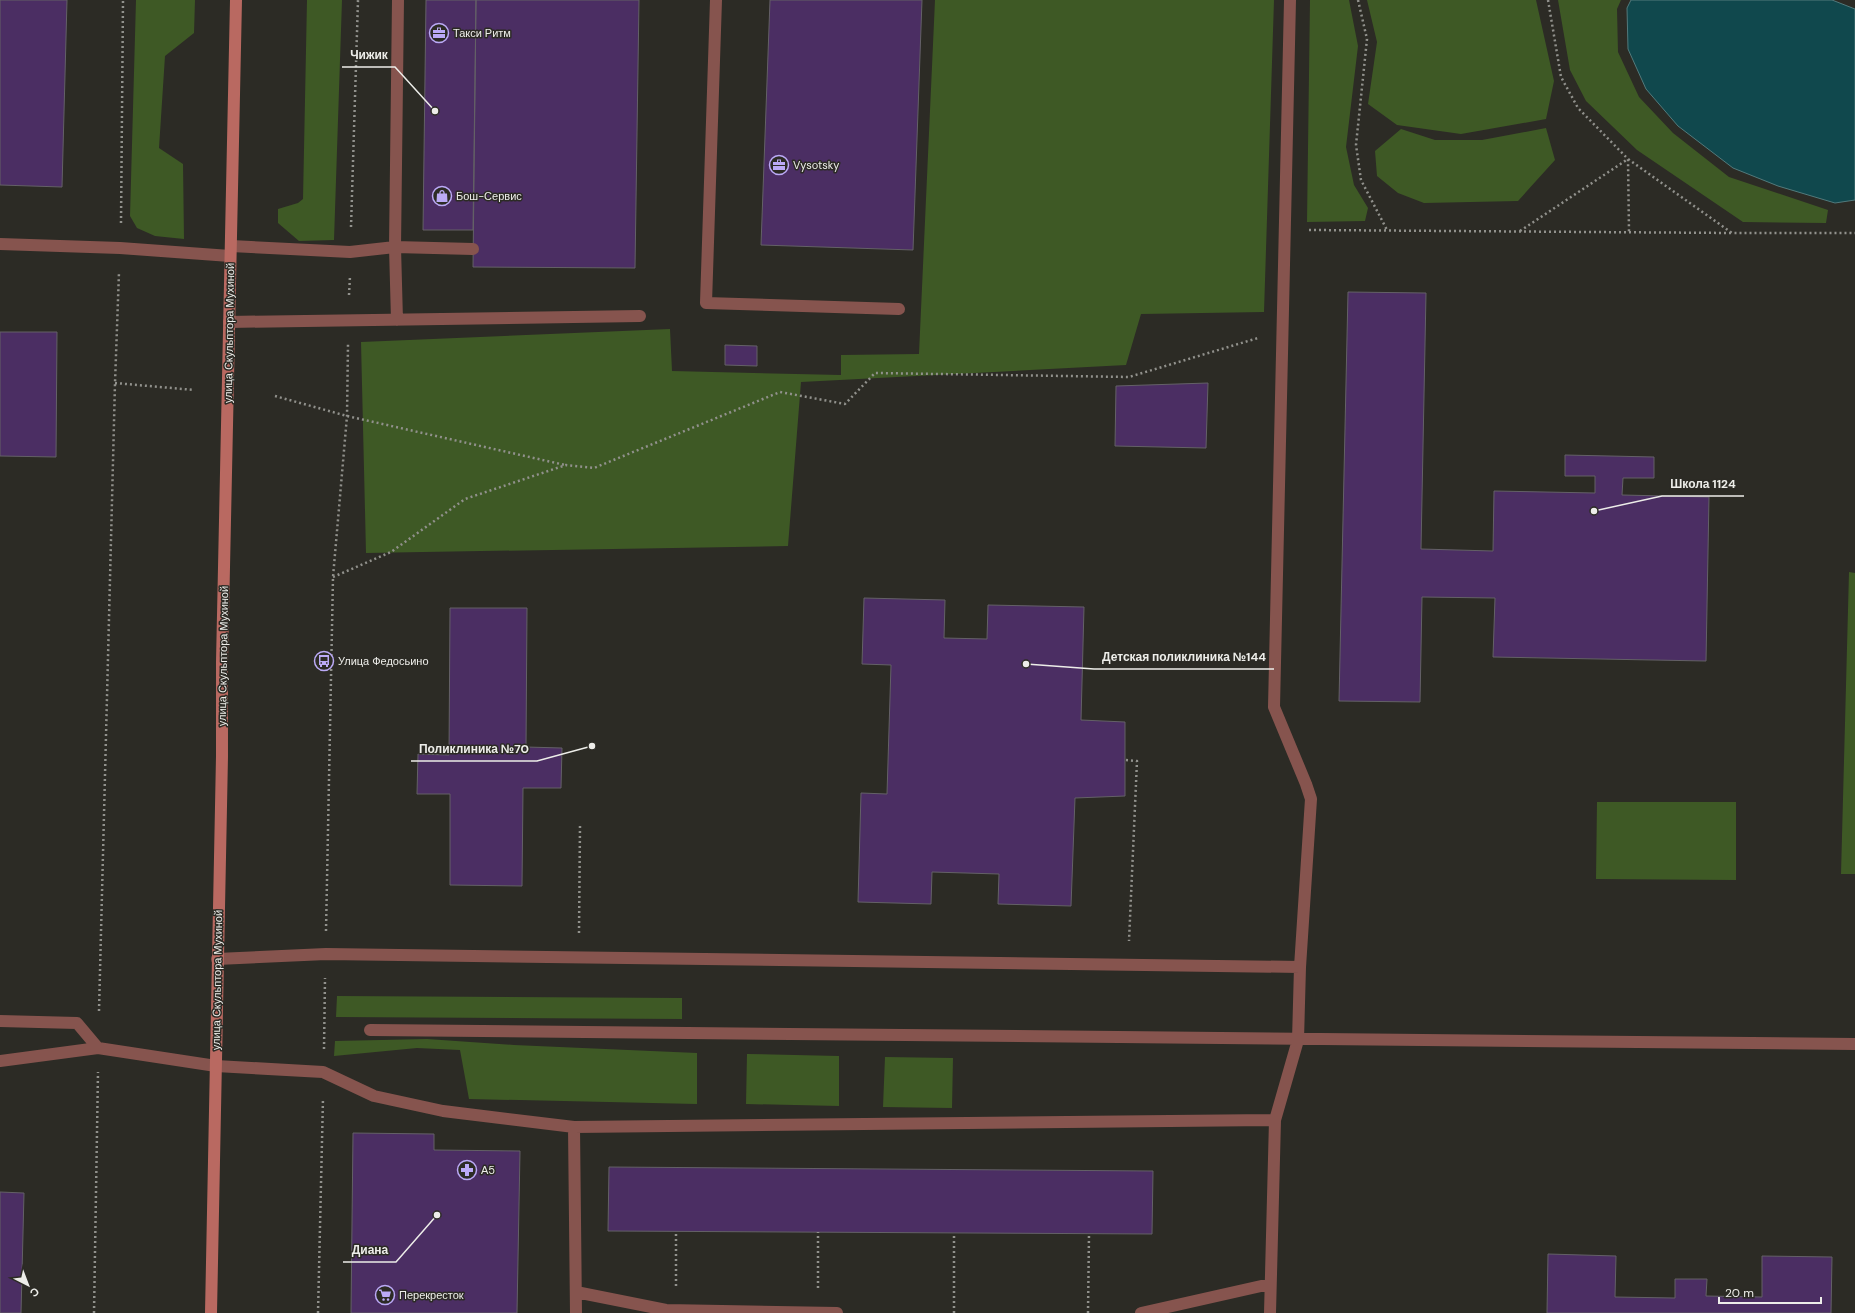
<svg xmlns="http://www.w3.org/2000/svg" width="1855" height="1313" font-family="'DM Sans',sans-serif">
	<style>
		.green { fill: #3e5925 }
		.water { fill: #10484d; stroke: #527a7c }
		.building { fill: #4b2e63; stroke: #646167 }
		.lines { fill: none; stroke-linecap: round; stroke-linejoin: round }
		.path { stroke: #91918c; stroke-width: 2.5; stroke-dasharray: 2 3; stroke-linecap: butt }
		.lane { stroke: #86544e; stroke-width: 12 }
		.secondary { stroke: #b96961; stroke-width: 12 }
		.labels { text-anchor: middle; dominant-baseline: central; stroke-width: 3; stroke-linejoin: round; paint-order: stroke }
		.poi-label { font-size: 11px; fill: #edede9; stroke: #2c2b25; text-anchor: start }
		.street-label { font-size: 11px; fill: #edede9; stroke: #2c2b25 }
		.leader { fill: none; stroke: #edede9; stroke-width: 1.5 }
		.callout-dot { fill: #edede9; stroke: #2c2b25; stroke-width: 1.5 }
		.callout-label { font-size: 12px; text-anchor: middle; font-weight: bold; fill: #edede9; stroke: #2c2b25; stroke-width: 3; stroke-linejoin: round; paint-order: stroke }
	</style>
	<rect width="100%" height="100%" fill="#2c2b25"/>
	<path class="green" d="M136,0h59l-1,33 -29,23 -6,92 24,16 1,75 -29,-3 -18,-8 -7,-12z
		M307,0h35l-8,240 -35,1 -21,-18v-14l20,-6 5,-4z
		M935,0h339l-10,312 -123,2 -15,51 -325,17 -13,164 -422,7 -5,-211 309,-13 2,42 169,4v-20l78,-1z
		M1310,0h39l9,46 -12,101 8,38 14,23 -3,13 -58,1z
		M1367,0h169l18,81 -8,38 -85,15 -64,-9 -29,-21 9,-62z
		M1558,0h63l-4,9 1,43 21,45 34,36 56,44 99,33 -2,13 -83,-1 -106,-72 -51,-49 -16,-31z
		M1546,128l9,32 -37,41 -94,2 -26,-10 -21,-17 -2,-25 26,-22 34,11h47z
		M1849,572l6,1v301h-14z
		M1597,802h139v78l-140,-1z
		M337,996l345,2v21l-346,-2z
		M427,1039l87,6 183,8v51l-228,-5 -9,-49 -43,-2 -83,8 1,-15z
		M747,1054l92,2v50l-93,-2z
		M885,1057l68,1 -1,50 -69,-1z"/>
	<path class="water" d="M1631,0h201l23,9v191l-20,3 -57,-17 -45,-18 -55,-42 -32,-37 -18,-40 -1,-41z"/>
	<path class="building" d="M0,0h67l-5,187 -62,-2z
		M426,0h50l-3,230h-50z
		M476,0h163l-4,268 -162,-1z
		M770,0h152l-9,250 -152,-5z
		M1348,292l78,1 -5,256 72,2 1,-60 101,2v-17h-30v-21l89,2v21h-31l-1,17 87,2 -3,164 -213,-4 2,-59 -73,-1 -2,105 -81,-1z
		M0,332h57l-1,125 -56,-1z
		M725,345l32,1v20l-32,-1z
		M1208,383l-2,65 -91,-2 1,-60z
		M864,598l81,2 -1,38 43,1 1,-34 96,2 -3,113 44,2v74l-50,2 -4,108 -73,-2 1,-30 -67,-2 -1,32 -73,-2 3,-109 26,1 4,-129 -29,-1z
		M450,608h77l-1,139 36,1 -1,40h-38l-1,98 -72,-1v-91h-33l1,-40 31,1z
		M353,1133l81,1v16l86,1 -3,162h-166z
		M609,1167l544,4 -1,63 -544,-3z
		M0,1192l24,1 -3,120h-21z
		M1548,1254l68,2 -1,41 60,1v-19h32l-1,17 56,1v-41l70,1 -1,56h-284z"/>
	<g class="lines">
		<path class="path" d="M1358,0l9,39 -11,106 5,35 26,50
			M1548,0l13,77 17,31 50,51 104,74h123
			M121,223l2,-223
			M351,227l7,-227
			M1309,230l423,3
			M1520,231l108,-72 1,73
			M349,295l1,-19
			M115,383l79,7
			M275,396l72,20 218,49
			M333,577l58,-25 74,-53 101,-34 28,3 186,-76 65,12 30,-31 254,4 129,-39
			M1126,760l11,1 -8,180
			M326,931l7,-354 14,-161 1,-72
			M579,933l1,-107
			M99,1011l16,-628 4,-111
			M324,1049l1,-71
			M676,1286v-55
			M818,1288v-56
			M94,1313l4,-241
			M318,1313l5,-215
			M954,1313v-80
			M1088,1313l1,-79"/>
		<path class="lane" d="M716,0l-10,303 193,6
			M0,244l120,4 110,8
			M231,246l119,6 45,-5 78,2
			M397,320l-2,-73 3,-247
			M229,322l411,-6
			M217,959l109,-5 974,13
			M0,1021l77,2 21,25 118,18 107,6 51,24 69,15 131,16 701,-7
			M370,1030l1485,14
			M0,1061l98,-13
			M574,1127l2,186
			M576,1292l90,18 171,3
			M1141,1313l129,-29
			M1270,1313l5,-193 23,-80 2,-73 11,-168 -5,-15 -32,-77 16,-707"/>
		<path class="secondary" d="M211,1313l11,-557v-94l14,-662"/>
	</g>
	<defs>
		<symbol id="office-ring" viewBox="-11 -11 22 22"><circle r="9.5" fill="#2c2b25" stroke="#bbaaf6" stroke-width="1.5"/><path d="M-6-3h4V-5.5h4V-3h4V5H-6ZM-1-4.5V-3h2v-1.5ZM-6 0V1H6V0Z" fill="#bbaaf6"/></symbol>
		<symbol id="shop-ring" viewBox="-11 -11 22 22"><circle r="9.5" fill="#2c2b25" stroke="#bbaaf6" stroke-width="1.5"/><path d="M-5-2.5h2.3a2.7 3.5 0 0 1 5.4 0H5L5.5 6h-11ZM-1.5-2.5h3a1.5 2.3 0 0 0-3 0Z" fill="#bbaaf6"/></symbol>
		<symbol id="bus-ring" viewBox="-11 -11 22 22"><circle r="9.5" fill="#2c2b25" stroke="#bbaaf6" stroke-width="1.5"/><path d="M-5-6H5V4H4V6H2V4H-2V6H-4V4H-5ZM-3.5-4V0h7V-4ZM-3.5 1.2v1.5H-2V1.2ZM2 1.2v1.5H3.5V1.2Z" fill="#bbaaf6"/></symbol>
		<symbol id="pharmacy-ring" viewBox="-11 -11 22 22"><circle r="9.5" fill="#2c2b25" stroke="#bbaaf6" stroke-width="1.5"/><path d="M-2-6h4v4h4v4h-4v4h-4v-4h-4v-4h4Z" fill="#bbaaf6"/></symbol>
		<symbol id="supermarket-ring" viewBox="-11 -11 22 22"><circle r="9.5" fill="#2c2b25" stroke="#bbaaf6" stroke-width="1.5"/><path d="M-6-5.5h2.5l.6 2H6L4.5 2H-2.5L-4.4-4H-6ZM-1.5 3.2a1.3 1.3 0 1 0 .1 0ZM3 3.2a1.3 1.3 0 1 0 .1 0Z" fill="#bbaaf6"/></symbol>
	</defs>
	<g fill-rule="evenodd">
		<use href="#office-ring" x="428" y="22" width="22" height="22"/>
		<use href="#office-ring" x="768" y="154" width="22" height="22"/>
		<use href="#shop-ring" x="431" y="185" width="22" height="22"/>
		<use href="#bus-ring" x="313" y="650" width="22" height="22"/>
		<use href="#pharmacy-ring" x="456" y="1159" width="22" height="22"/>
		<use href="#supermarket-ring" x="374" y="1284" width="22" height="22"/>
	</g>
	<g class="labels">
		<g class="poi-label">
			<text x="453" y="33">Такси Ритм</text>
			<text x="793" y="165">Vysotsky</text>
			<text x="456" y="196">Бош-Сервис</text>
			<text x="338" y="661">Улица Федосьино</text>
			<text x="481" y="1170">А5</text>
			<text x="399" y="1295">Перекресток</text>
		</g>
		<g class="street-label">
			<text transform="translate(229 333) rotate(-89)">улица Скульптора Мухиной</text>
			<text transform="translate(223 656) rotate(-89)">улица Скульптора Мухиной</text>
			<text transform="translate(217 980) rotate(-89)">улица Скульптора Мухиной</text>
		</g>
	</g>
	<path class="leader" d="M435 111L395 67H342M1594 511L1662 496H1744M1026 664L1094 669H1274M592 746L537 761H411M437 1215L396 1262H343"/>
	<g class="callout-dot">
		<circle cx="435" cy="111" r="4"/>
		<circle cx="1594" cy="511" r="4"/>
		<circle cx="1026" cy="664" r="4"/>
		<circle cx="592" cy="746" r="4"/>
		<circle cx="437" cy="1215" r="4"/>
	</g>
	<g class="callout-label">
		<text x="369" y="59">Чижик</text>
		<text x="1703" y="488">Школа 1124</text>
		<text x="1184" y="661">Детская поликлиника №144</text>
		<text x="474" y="753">Поликлиника №70</text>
		<text x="370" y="1254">Диана</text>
	</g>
	<g transform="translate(28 1285) rotate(138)" stroke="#2c2b25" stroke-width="3" paint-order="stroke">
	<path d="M0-3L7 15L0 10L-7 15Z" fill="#edede9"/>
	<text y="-6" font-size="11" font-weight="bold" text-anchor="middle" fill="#edede9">С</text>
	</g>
	<path d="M1719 1297v6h102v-6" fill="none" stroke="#edede9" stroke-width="2"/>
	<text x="1725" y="1297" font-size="12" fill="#edede9" stroke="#2c2b25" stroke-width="3" paint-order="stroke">20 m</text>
</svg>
